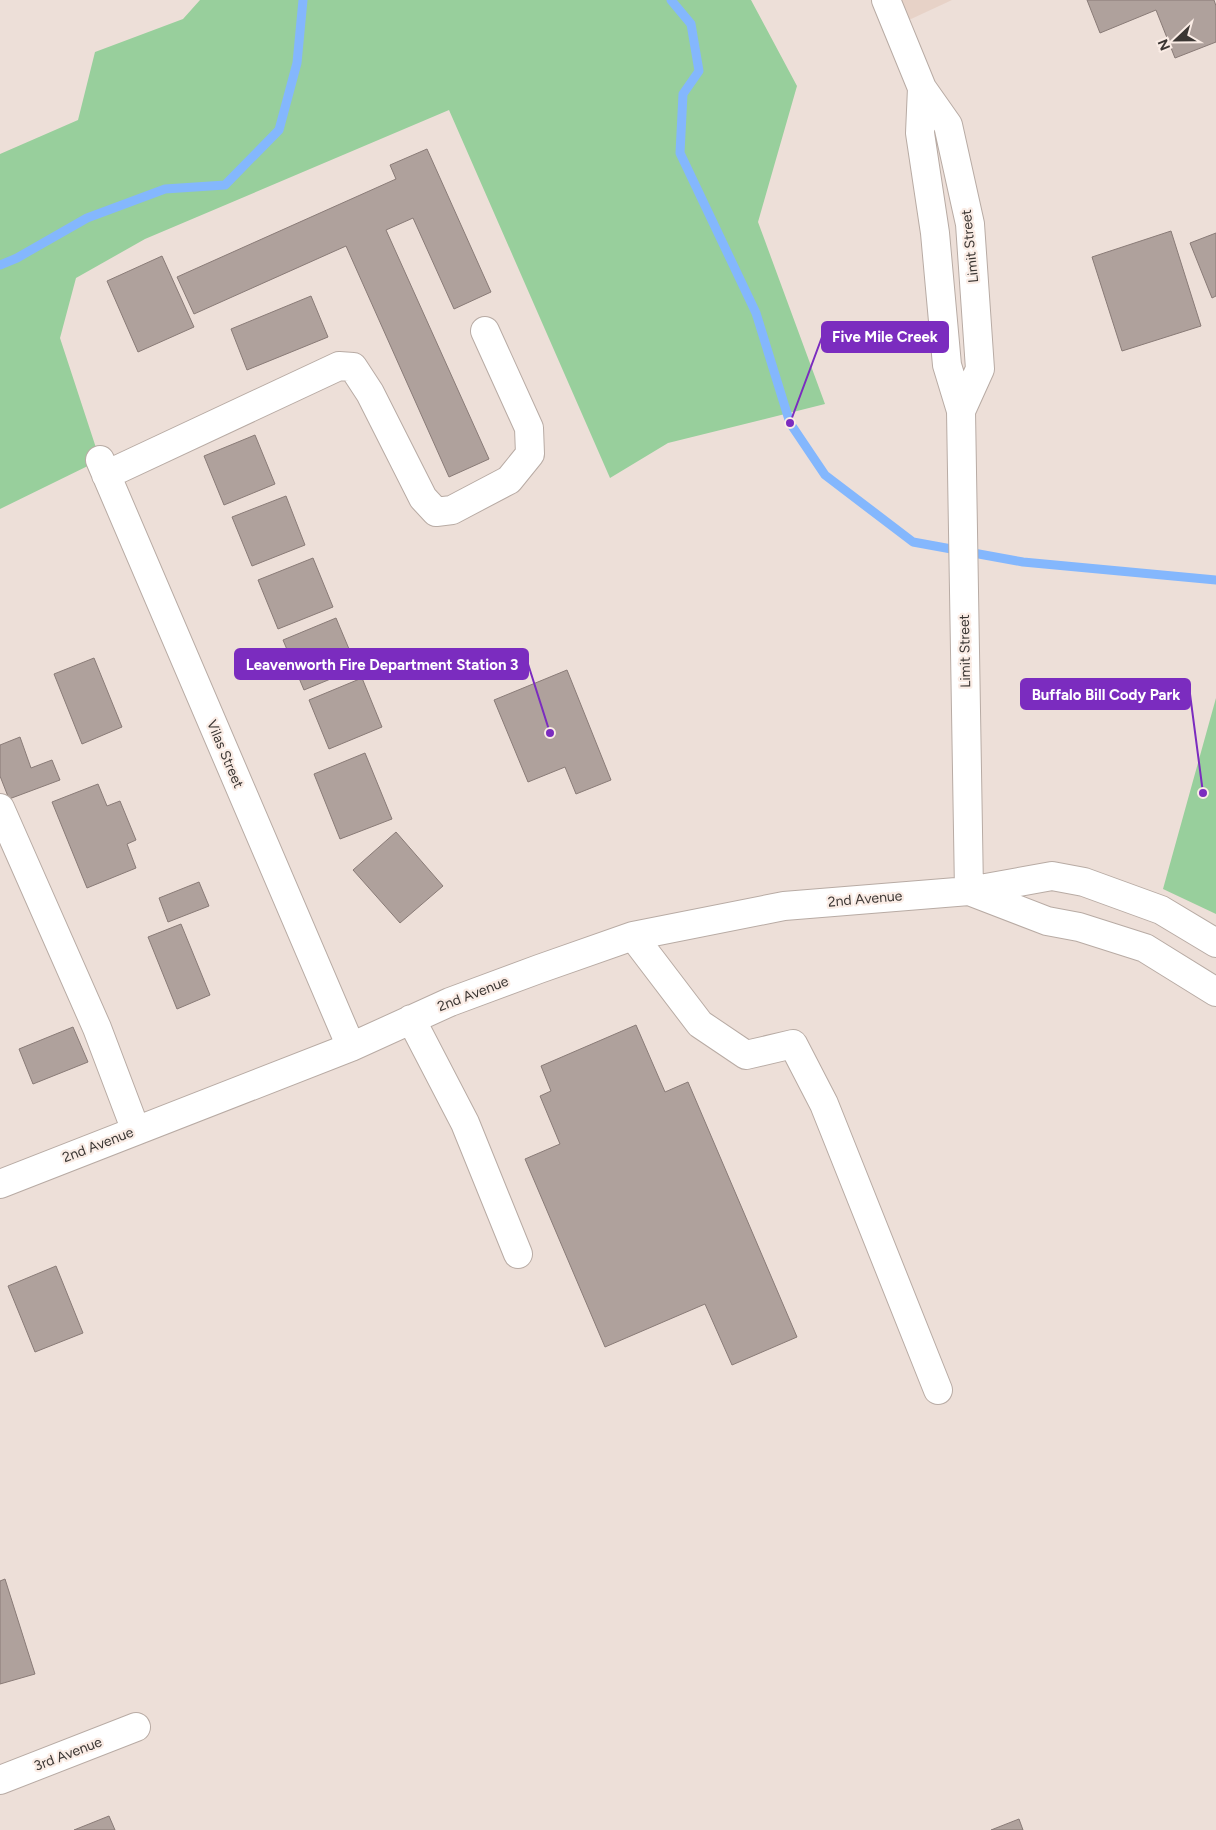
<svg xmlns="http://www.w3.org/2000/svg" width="1216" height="1830" font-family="Figtree,sans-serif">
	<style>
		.built { fill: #e7d2c7 }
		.green { fill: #98cf9c }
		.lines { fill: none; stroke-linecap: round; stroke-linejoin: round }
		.stream { stroke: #84b7fd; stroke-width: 9 }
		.building { fill: #afa19c; stroke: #897b77 }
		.minor-casing { stroke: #b8aba4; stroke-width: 30 }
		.minor { stroke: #fff; stroke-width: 28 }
		.labels { text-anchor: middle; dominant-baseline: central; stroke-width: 4.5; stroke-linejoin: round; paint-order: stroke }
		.street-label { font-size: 14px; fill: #3b3633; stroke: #faece5 }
		.leader { fill: none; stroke: #7b2cbf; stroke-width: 2 }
		.callout-dot { fill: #7b2cbf; stroke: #faece5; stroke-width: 2 }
		.callout { fill: #7b2cbf; stroke: #7b2cbf; stroke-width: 2 }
		.callout-label { font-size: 15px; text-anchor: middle; font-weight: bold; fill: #fff }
	</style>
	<rect width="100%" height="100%" fill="#eddfd8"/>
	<path class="built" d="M876,0h76l-69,32z"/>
	<path class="green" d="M200,0h551l46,86 -39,136 67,182 -157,39 -58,35 -161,-368 -304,129 -69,39 -16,60 40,122 -100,49v-355l78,-34 17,-68 88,-33z
		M1216,698v216l-53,-25z"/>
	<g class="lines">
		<path class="stream" d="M671,0l20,24 8,47 -16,23 -3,59 76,160 34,110 35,52 88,67 110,20 193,18
			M0,265l17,-7 70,-40 78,-29 60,-4 54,-55 18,-67 6,-63"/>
	</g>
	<path class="building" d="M1087,0h127l2,6v36l-41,16 -19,-48 -56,23z
		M427,149l64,143 -37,17 -41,-91 -27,12 103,229 -40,18 -103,-231 -152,68 -17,-37 219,-98 -6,-14z
		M1171,231l30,95 -79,25 -30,-94z
		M1216,233v63l-4,2 -22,-55z
		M162,256l32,71 -56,25 -31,-71z
		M311,296l17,41 -81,33 -16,-41z
		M255,435l20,49 -51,21 -20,-49z
		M286,496l19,49 -53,21 -20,-49z
		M313,558l20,49 -55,22 -20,-49z
		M336,618l21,50 -53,22 -21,-50z
		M94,658l28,69 -40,17 -28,-70z
		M567,670l44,110 -35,14 -11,-27 -37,15 -34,-82z
		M362,678l20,49 -53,22 -20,-49z
		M20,737l11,31 21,-8 8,20 -51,19 -9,-23v-31z
		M365,753l27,66 -52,20 -26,-65z
		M98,784l9,22 13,-5 16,39 -9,4 9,24 -49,20 -35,-86z
		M396,832l47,54 -43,37 -47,-53z
		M199,882l10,24 -41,16 -9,-24z
		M181,924l29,71 -33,14 -29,-72z
		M636,1025l29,67 23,-10 109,255 -65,28 -27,-61 -100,43 -80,-188 35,-15 -20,-48 11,-5 -10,-25z
		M73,1027l15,35 -55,22 -14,-35z
		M56,1266l27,67 -48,19 -27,-66z
		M5,1579l30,95 -35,10v-103z
		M109,1816l6,14h-41z
		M1019,1819l4,11h-32z"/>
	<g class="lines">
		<defs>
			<path id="minor" d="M886,0l36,88 26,37 22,99 10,145 -19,42 -14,-46 -12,-132 -15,-100 2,-45
				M961,411l8,480
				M100,460l251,587
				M106,475l233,-109 14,1 17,26 53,105 13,14 16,-2 57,-30 21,-26 -1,-26 -44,-97
				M0,808l97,220 39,103
				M969,891l78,30 32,6 66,21 71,44
				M633,936l67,88 46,31 47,-11 31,60 114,286
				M411,1019l54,104 53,131
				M0,1184l351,-137 99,-45 89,-33 94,-33 151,-30 185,-15 83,-15 32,6 77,28 55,33
				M0,1780l136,-53"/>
		</defs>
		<use href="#minor" class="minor-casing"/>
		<use href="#minor" class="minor"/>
	</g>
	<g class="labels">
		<g class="street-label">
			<text transform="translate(970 246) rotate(-96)">Limit Street</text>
			<text transform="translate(965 651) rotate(-91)">Limit Street</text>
			<text transform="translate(225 754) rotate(67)">Vilas Street</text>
			<text transform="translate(865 899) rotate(-5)">2nd Avenue</text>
			<text transform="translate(473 994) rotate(-21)">2nd Avenue</text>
			<text transform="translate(98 1145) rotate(-21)">2nd Avenue</text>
			<text transform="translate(68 1754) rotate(-21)">3rd Avenue</text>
		</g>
	</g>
	<path class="leader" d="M790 423L822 337M550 733L528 664M1203 793L1190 694"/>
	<g class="callout-dot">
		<circle cx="790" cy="423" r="5"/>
		<circle cx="550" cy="733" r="5"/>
		<circle cx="1203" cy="793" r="5"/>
	</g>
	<g class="callout">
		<rect x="822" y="322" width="126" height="30" rx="5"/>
		<rect x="235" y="649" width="293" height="30" rx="5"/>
		<rect x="1021" y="679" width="169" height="30" rx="5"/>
	</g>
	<g class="callout-label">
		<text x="885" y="342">Five Mile Creek</text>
		<text x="382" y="670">Leavenworth Fire Department Station 3</text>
		<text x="1106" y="700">Buffalo Bill Cody Park</text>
	</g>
	<g transform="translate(1176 40) rotate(248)" stroke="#faece5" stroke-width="4" paint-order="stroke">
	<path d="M0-4L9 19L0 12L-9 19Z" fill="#3b3633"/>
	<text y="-8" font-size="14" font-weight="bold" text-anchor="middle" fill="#3b3633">N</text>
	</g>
</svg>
